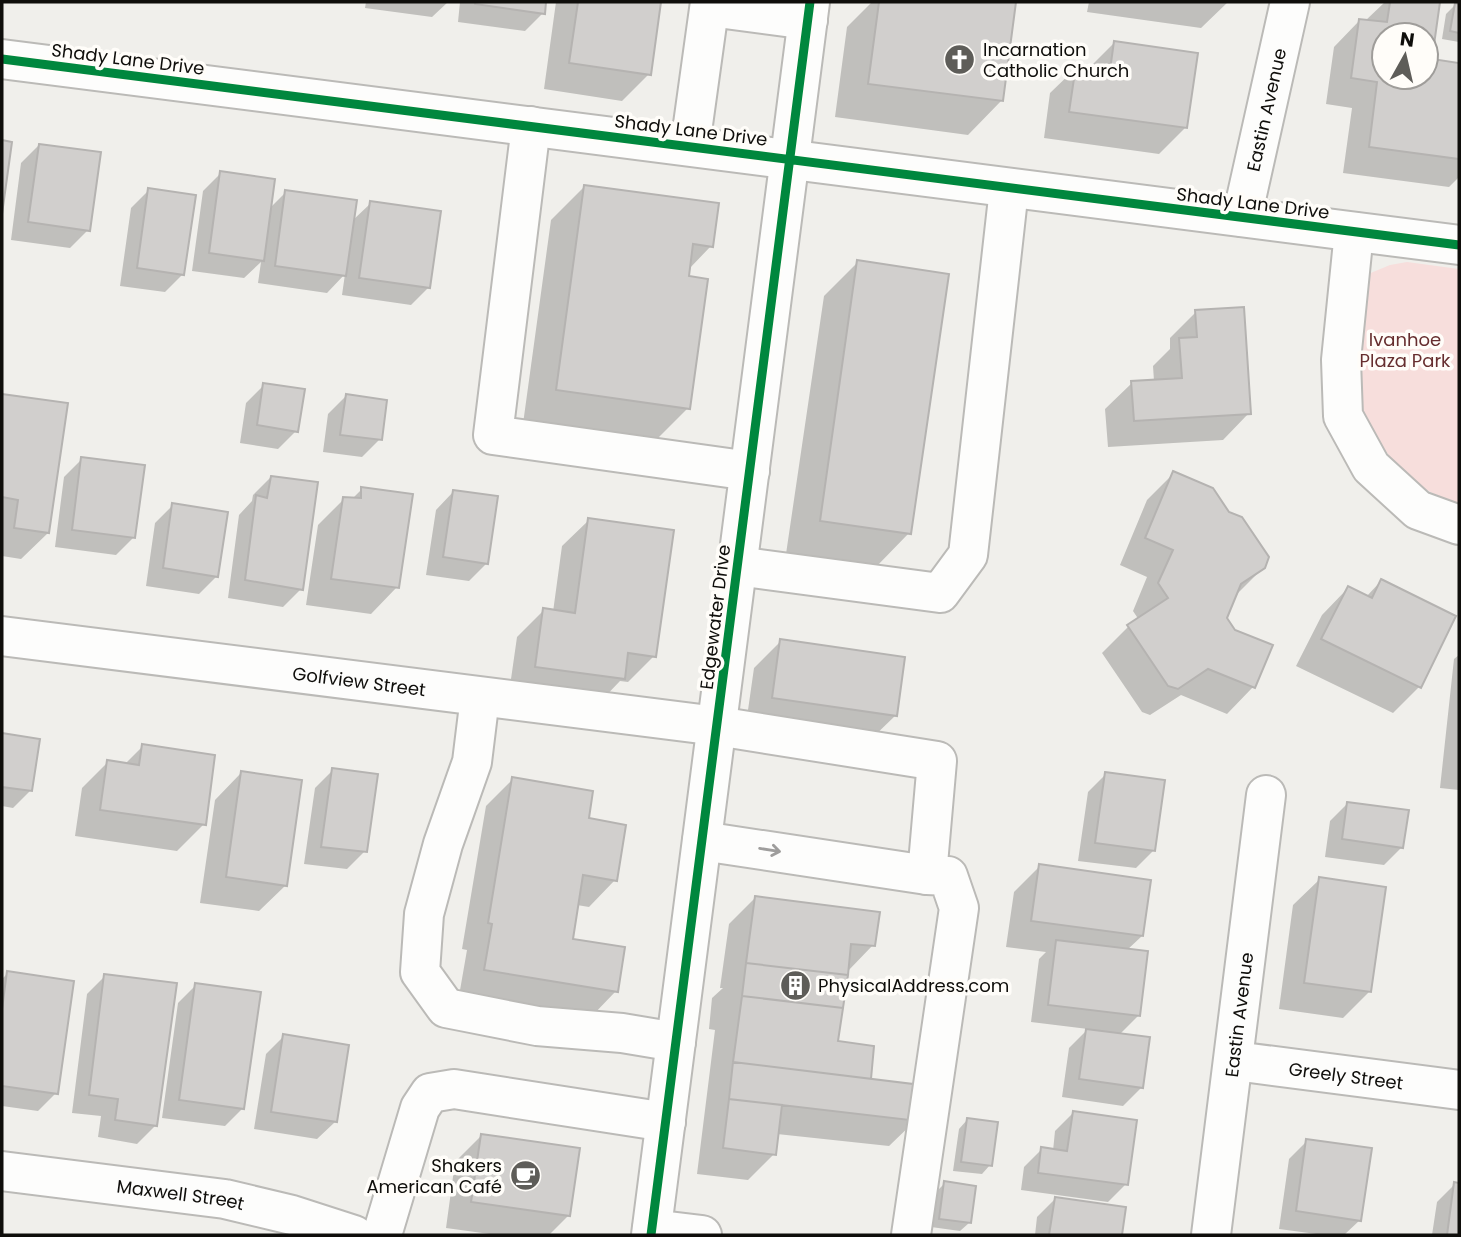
<svg xmlns="http://www.w3.org/2000/svg" width="1461" height="1237" font-family="Poppins,sans-serif">
	<style>
		.green { fill: #f7dedc }
		.shadow { fill: #0003; fill-rule: evenodd }
		.building { fill: #d1cfcd; stroke: #b5b3b1; stroke-width: 2; fill-rule: evenodd }
		.lines { fill: none; stroke-linecap: round; stroke-linejoin: round }
		.minor-casing { stroke: #bbbab7; stroke-width: 42 }
		.minor { stroke: #fdfdfc; stroke-width: 38 }
		.cycleway-casing { stroke: #fffdf9; stroke-width: 13 }
		.cycleway { stroke: #00873e; stroke-width: 9 }
		.oneway { stroke: #9e9d9c }
		.labels { text-anchor: middle; dominant-baseline: central; stroke-width: 7; stroke-linejoin: round; paint-order: stroke }
		.poi-label { font-size: 18px; fill: #0f0e0b; stroke: #fffdf9; text-anchor: start }
		.street-label { font-size: 18px; fill: #0f0e0b; stroke: #fffdf9 }
		.park-label { font-size: 18px; fill: #662e2f; stroke: #fffdf9 }
	</style>
	<rect width="100%" height="100%" fill="#f0efeb"/>
	<path class="green" d="M1407,262l52,7v234l-17,-4 -23,-14 -23,-19 -37,-55 2,-134 29,-12z"/>
	<path class="shadow" d="M366,2h82l-16,15 -67,-9z
		M460,2h85l-2,11 -18,18 -67,-9z
		M556,2h103l-10,72 -27,27 -78,-12z
		M872,2h143l-13,98 -34,35 -133,-18 12,-90z
		M1089,2h139l-27,26 -114,-16z
		M1385,2h54l-9,58 29,4v113l-10,10 -106,-14 9,-65 -26,-4 8,-57 26,-27 5,1zM1384,35h42v42h-42z
		M1455,5l4,1v36l-17,-3 4,-25z
		M1114,43l71,85 -26,26 -115,-16 6,-45 27,-26 11,2z
		M39,145l49,85 -18,18 -59,-8 10,-77z
		M221,173l48,36 17,-17 66,29 19,-18 58,84 -18,18 -69,-10 3,-21 -18,19 -69,-10 3,-21 -17,16 -52,-7 11,-80z
		M585,186l126,60 -23,24v138l-34,34 -131,-18 28,-204z
		M149,190l34,84 -18,18 -45,-6 11,-78z
		M858,262l51,271 -34,35 -89,-14 38,-258z
		M1196,312l53,101 -26,27 -115,7 -3,-38 27,-26 22,-2 -1,-15 17,-17v-11z
		M264,385l32,46 -18,18 -38,-6 6,-40z
		M3,396l45,137 -27,26 -19,-3z
		M346,396l34,43 -18,18 -39,-5 5,-38z
		M82,459l52,78 -18,18 -61,-8 9,-70z
		M1173,474l91,93 -27,27 -12,24 9,13 36,15 -17,41 -26,27 -46,-19 -31,20 -8,-3 -40,-59 26,-26 11,-7 -6,-9 14,-34 -27,-12 27,-65z
		M271,477l30,112 -18,18 -55,-9 11,-83 13,-14 1,-6z
		M362,489l35,98 -26,27 -65,-9 12,-80 26,-26h8z
		M453,492l34,71 -18,18 -43,-6 10,-65z
		M173,505l44,71 -18,18 -53,-8 9,-63z
		M589,520l65,136 -26,26 -8,-1 -23,24 -88,-12 8,-56 27,-27 9,2 9,-66z
		M1381,581l38,106 -26,26 -97,-47 26,-51 26,-27 18,9z
		M781,641l115,74 -27,26 -123,-17 8,-56z
		M1459,655v135l-19,-2 14,-129z
		M2,735l36,5 -7,50 -18,18 -11,-2z
		M143,746l61,78 -27,27 -102,-15 7,-48 26,-26 17,2z
		M333,770l32,81 -18,18 -43,-5 11,-76z
		M241,773l45,112 -27,26 -59,-8 15,-103z
		M1106,774l48,76 -18,18 -58,-7 10,-69z
		M513,779l74,41 28,60 -26,27 -12,-2 -6,35 45,51 -26,27 -131,-22 8,-46 -5,-1 24,-143z
		M1348,803l54,44 -18,18 -59,-8 5,-36z
		M1040,866l102,70 -15,14 12,65 -20,20 22,53 -18,18 -61,-9 7,-49 19,-19 -57,-7 8,-63 7,-7 -40,-5 8,-55z
		M1320,879l50,112 -27,27 -64,-9 14,-104z
		M755,898l118,47 -26,27 -11,71 33,38 47,39 -27,26 -112,-12 -3,20 -26,26 -51,-6 18,-144 -6,-1 3,-31 11,-10h-3l9,-64z
		M8,973l48,120 -18,18 -36,-5v-127z
		M105,976l50,150 -18,18 -39,-7 3,-21 -29,-3 15,-119z
		M196,985l46,124 -17,17 -63,-8 16,-115z
		M284,1036l51,86 -18,17 -63,-10 12,-75z
		M1073,1113l53,71 -18,18 -87,-12 3,-23 18,-18 11,2 2,-20z
		M967,1120l23,45 -8,9 -29,-3 6,-42z
		M481,1136l88,79 -20,20h-52l-51,-7 9,-66z
		M1307,1141l53,79 -16,15h-20l-45,-6 10,-70z
		M945,1183l24,40 -9,8 -29,-4 5,-35z
		M1455,1184l4,1v50h-27l5,-33z
		M1055,1199l69,9 -4,27h-85l2,-18z"/>
	<path class="building" d="M475,2h71l-1,12 -70,-10z
		M578,2h83l-10,73 -82,-12z
		M879,2h137l-13,99 -135,-17z
		M1390,2h50l-8,57 27,4v96l-90,-12 8,-65 -26,-4 8,-59 28,3zM1384,35h42v42h-42z
		M1455,3l4,1v29l-9,-2z
		M1114,41l84,12 -11,75 -118,-16 7,-47 34,5z
		M2,140l10,2 -10,72z
		M39,144l62,8 -11,79 -62,-9z
		M220,171l55,8 -11,82 -55,-8z
		M584,185l135,18 -6,44 -20,-3 -4,32 19,3 -18,130 -134,-19z
		M148,188l48,7 -12,80 -47,-7z
		M285,190l72,10 -11,76 -71,-10z
		M370,201l71,10 -11,77 -71,-10z
		M857,260l92,14 -38,260 -91,-13z
		M1244,307l7,107 -117,7 -3,-40 51,-3 -3,-40 18,-1 -2,-27z
		M263,383l42,6 -7,43 -41,-7z
		M2,394l66,9 -19,130 -35,-5 4,-28 -16,-3z
		M346,394l41,6 -5,40 -42,-5z
		M81,457l64,8 -10,73 -63,-8z
		M1173,471l40,17 16,24 13,5 27,40 -4,11 -24,16 -14,34 8,12 38,15 -18,43 -47,-19 -30,20 -10,-3 -41,-61 41,-27 -10,-15 15,-33 -28,-12z
		M271,476l47,6 -15,108 -58,-10 11,-85 11,3z
		M361,487l52,7 -14,94 -68,-9 12,-82 18,1z
		M453,490l45,6 -10,68 -45,-7z
		M172,503l56,9 -10,65 -55,-9z
		M588,518l86,12 -18,127 -28,-4 -3,26 -90,-12 8,-59 32,5z
		M1381,579l75,37 -35,72 -100,-49 27,-53 24,12z
		M780,639l125,18 -8,59 -125,-18z
		M2,733l38,6 -8,52 -30,-4z
		M142,744l73,11 -9,70 -106,-15 7,-50 32,5z
		M332,768l46,6 -11,78 -46,-5z
		M241,771l61,9 -15,106 -61,-9z
		M1105,772l60,8 -10,71 -60,-8z
		M512,777l81,14 -4,27 37,7 -9,56 -34,-6 -10,64 52,8 -7,45 -134,-22 8,-46 -4,-1z
		M1347,802l62,8 -6,38 -61,-9z
		M1039,864l112,16 -8,56 -112,-15z
		M1319,877l67,10 -15,105 -67,-9z
		M755,896l125,16 -5,34 -24,-2 -3,31 -102,-12z
		M1056,940l92,11 -8,65 -92,-11z
		M746,963l102,12 -5,33 -101,-12z
		M7,971l67,10 -16,113 -56,-8v-77z
		M104,974l73,9 -20,143 -42,-6 3,-21 -29,-4z
		M195,983l66,9 -17,117 -65,-9z
		M742,996l101,12 -5,33 36,5 -3,33 -138,-17z
		M1086,1029l64,8 -7,51 -64,-9z
		M283,1034l66,11 -12,77 -66,-10z
		M733,1062l188,23 -3,36 -189,-22z
		M729,1099l53,6 -6,50 -53,-7z
		M1073,1111l64,9 -9,65 -90,-12 3,-26 26,4z
		M967,1118l31,4 -6,44 -31,-4z
		M481,1134l99,14 -10,68 -99,-14z
		M1306,1139l66,9 -11,73 -65,-10z
		M944,1181l32,5 -5,37 -32,-4z
		M1454,1182l5,1v52h-12z
		M1055,1197l71,10 -4,28h-73z"/>
	<g class="lines">
		<defs>
			<g id="minor">
				<path d="M710,7l98,13"/>
				<path d="M2,59l1457,186"/>
				<path d="M531,126l-38,309 257,36"/>
				<path d="M690,146l20,-144"/>
				<path id="s1" d="M1242,217l48,-215"/>
				<path d="M1354,232l-13,128 2,56 28,51 47,43 41,15"/>
				<path d="M737,566l203,27 28,-38 41,-366"/>
				<path id="s2" d="M2,636l715,90 220,35 -10,114"/>
				<path d="M480,697l-8,65 -29,82 -19,70 -4,58 26,36 91,18 85,7 54,9"/>
				<path d="M702,841l225,34 21,1 11,32 -48,327"/>
				<path id="s3" d="M1235,1061l224,29"/>
				<path id="s4" d="M2,1171l223,28 67,16 62,20"/>
				<path d="M652,1229l50,6"/>
				<path d="M382,1235l38,-127 10,-15 24,-4 212,33"/>
				<path d="M651,1235l159,-1233"/>
				<path id="s5" d="M1211,1235l55,-440"/>
			</g>
		</defs>
		<use href="#minor" class="minor-casing"/>
		<use href="#minor" class="minor"/>
		<defs>
			<path id="cycleway" d="M2,59l1457,186
				M651,1235l159,-1233"/>
		</defs>
		<use href="#cycleway" class="cycleway-casing"/>
		<use href="#cycleway" class="cycleway"/>
	</g>
	<defs><path id="oneway-shaft" d="M-6 0H5M1.5-3L5.5 0L1.5 3" fill="none" stroke-width="1.6" stroke-linecap="round" stroke-linejoin="round" transform="scale(1.75)"/></defs>
	<use class="oneway" href="#oneway-shaft" transform="translate(770 850) rotate(9)"/>
	<defs>
		<symbol id="church-disc" viewBox="-11 -11 22 22"><circle r="9.5" fill="#5e5d59" stroke="#fffdf9"/><path d="M-1.2-6h2.4v3.5h3.3v2.4h-3.3V6h-2.4V-.1h-3.3v-2.4h3.3Z" fill="#fff"/></symbol>
		<symbol id="building-disc" viewBox="-11 -11 22 22"><circle r="9.5" fill="#5e5d59" stroke="#fffdf9"/><path d="M-4-6H4V6H1V3H-1V6H-4ZM-2.5-4.3h1.7v1.8h-1.7ZM.8-4.3h1.7v1.8H.8ZM-2.5-1h1.7V.8h-1.7ZM.8-1h1.7V.8H.8Z" fill="#fff"/></symbol>
		<symbol id="cafe-disc" viewBox="-11 -11 22 22"><circle r="9.5" fill="#5e5d59" stroke="#fffdf9"/><path d="M-5.5-4.5H6V0H3Q3 3.5 0 3.5H-2.5Q-5.5 3.5-5.5 0ZM3-3.2v2h1.7v-2ZM-6 4.5H4V6H-6Z" fill="#fff"/></symbol>
	</defs>
	<g fill-rule="evenodd">
		<use href="#church-disc" x="942" y="42" width="35" height="35"/>
		<use href="#building-disc" x="778" y="968" width="35" height="35"/>
		<use href="#cafe-disc" x="508" y="1158" width="35" height="35"/>
	</g>
	<g class="labels">
		<g class="poi-label">
			<text x="983" y="49">Incarnation<tspan x="983" dy="21">Catholic Church</tspan></text>
			<text x="818" y="985">PhysicalAddress.com</text>
			<text x="502" y="1165" text-anchor="end">Shakers<tspan x="502" dy="21">American Café</tspan></text>
		</g>
		<g class="street-label">
			<text transform="translate(128 59) rotate(7)">Shady Lane Drive</text>
			<text stroke="none"><textPath href="#s1" startOffset="110">Eastin Avenue</textPath></text>
			<text transform="translate(691 130) rotate(7)">Shady Lane Drive</text>
			<text transform="translate(1253 203) rotate(7)">Shady Lane Drive</text>
			<text transform="translate(715 617) rotate(-83)">Edgewater Drive</text>
			<text stroke="none"><textPath href="#s2" startOffset="360">Golfview Street</textPath></text>
			<text stroke="none"><textPath href="#s5" startOffset="222">Eastin Avenue</textPath></text>
			<text stroke="none"><textPath href="#s3" startOffset="112">Greely Street</textPath></text>
			<text stroke="none"><textPath href="#s4" startOffset="180">Maxwell Street</textPath></text>
		</g>
		<g class="park-label">
			<text x="1405" y="339">Ivanhoe<tspan x="1405" dy="21">Plaza Park</tspan></text>
		</g>
	</g>
	<rect width="1461" height="1237" fill="none" stroke="#0f0e0b" stroke-width="7"/>
	<g transform="translate(1405 56) rotate(8)"><circle r="33" fill="#fffdf9" stroke="#9f9d9a" stroke-width="2"/>
	<path d="M0-5L12 26L0 18L-12 26Z" fill="#5e5d59"/>
	<text y="-10" font-size="19" font-weight="bold" text-anchor="middle" fill="#0f0e0b">N</text>
	</g>
</svg>
